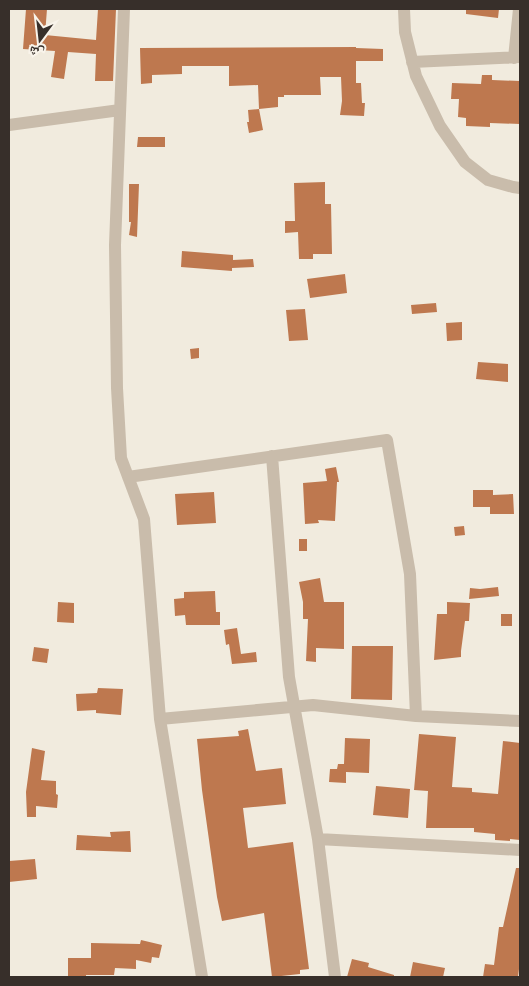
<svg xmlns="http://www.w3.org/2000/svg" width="529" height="986" font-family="Ubuntu,'Noto Naskh Arabic',sans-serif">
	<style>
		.building { fill: #be784f }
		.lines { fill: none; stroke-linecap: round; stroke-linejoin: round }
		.minor { stroke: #c9bcab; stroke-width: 12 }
	</style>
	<rect width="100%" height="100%" fill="#f1ebde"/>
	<path class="building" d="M26,9h21l-2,26 51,5 2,-31h18l-3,72h-18l1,-27 -28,-2 -4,27 -13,-2 4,-26 -32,-2z
		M466,9h33l-1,9 -32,-4z
		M356,47v1l27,1v12h-27v22h5l1,20h3l-1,13 -24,-1 2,-14 -1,-24h-21l1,18h-37v2h-6v10l-19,2 -1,-24 -29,1v-20h-47v8l-30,1v8l-11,1 -1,-36z
		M482,75h10v5l28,1v43l-30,-1v4l-24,-1v-8l-8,-1 1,-18h-8l1,-16 29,1z
		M259,109l4,21 -14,3 -2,-11h2l-1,-12z
		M138,137h27v10h-28z
		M325,182v22h6l1,50h-19v5h-14l-1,-27 -13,1v-12h10l-1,-38z
		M129,184h10l-2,53 -8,-2 2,-13h-2z
		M182,251l51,4v5l20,-1 1,8 -22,1v3l-51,-4z
		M345,274l2,19 -37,5 -3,-19z
		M436,303l1,9 -25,2 -1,-9z
		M305,309l3,31 -19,1 -3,-31z
		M462,322v18l-15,1 -1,-18z
		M199,348v10l-8,1 -1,-10z
		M478,362l30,2v18l-32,-3z
		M336,467l3,15h-2l-2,39 -17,-1 1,3 -14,1 -2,-41 24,-2 -2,-12z
		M473,490h20v5l20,-1 1,20h-24v-7h-17z
		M214,492l2,31 -39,2 -2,-31z
		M464,526l1,9 -10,1 -1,-9z
		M299,539h8v12h-8z
		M320,578l4,24h20v47l-28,-1v14l-10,-1 2,-42h-5v-17l-4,-20z
		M498,587l1,9 -30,3 1,-11 10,1z
		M215,591l1,21h4v13h-34l-1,-10 -10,1 -1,-17 10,-1v-6z
		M58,602l16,1v20l-17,-1z
		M447,602l23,1 -1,18h-4l-4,30v6l-27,3 3,-46h10z
		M501,614h11v12h-11z
		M237,628l4,26 15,-2 1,10 -25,2 -3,-20 -3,1 -2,-15z
		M352,646h41l-1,54 -41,-1z
		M34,647l15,2 -2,14 -15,-2z
		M98,688l25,1 -2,26 -25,-2v-3l-19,1 -1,-17 21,-1z
		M248,729l8,42 26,-3 4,36 -43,4 5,40 45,-6 16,127 -9,1v4l-28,3 -8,-64 -42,8 -5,-24 -15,-107 -5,-51 42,-3 -1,-5z
		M419,734l37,3 -4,50 20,1v4l26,2 5,-53 17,2v97l-10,-1v2l-15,-1v-6l-21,-2v-4h-48l2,-37 -14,-1z
		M345,738l25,1 -1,34 -23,-1v11l-17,-1 1,-13h7l1,-5h6z
		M32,748l13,3 -4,29 15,1v13l2,1 -1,13 -21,-2v11h-9l-1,-25z
		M376,786l34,3 -2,29 -35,-3z
		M130,831l1,21 -55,-2 1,-15 34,2 -1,-5z
		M35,859l2,20 -28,3v-21z
		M516,868h4v93l-2,16h-35l2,-13 9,1 5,-38h4z
		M141,940l21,5 -3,13 -7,-1 -1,6 -15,-3v9l-21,-1 -1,7h-28v2h-18v-19h23v-15l49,1z
		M352,959l17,4 -1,4 26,8v2h-47z
		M413,962l32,6 -2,9h-33z"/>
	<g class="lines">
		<path class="minor" d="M124,9l-9,236 2,143 4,70 23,61 16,200 42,258
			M404,9l1,23 11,44 24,50 25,36 23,18 25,7 7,1
			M514,58l5,-49
			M412,62l108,-5
			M9,125l111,-15
			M272,456l17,221 29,162 17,138
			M128,477l259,-37 23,134 6,142
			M160,719l153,-14 103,11 104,5
			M318,839l202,11"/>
	</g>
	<rect width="529" height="986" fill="none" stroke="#372f2a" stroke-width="20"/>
	<g transform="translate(40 40) rotate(195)" stroke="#f9f4eb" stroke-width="4" paint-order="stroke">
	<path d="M0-4L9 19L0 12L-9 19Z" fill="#372f2a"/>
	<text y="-8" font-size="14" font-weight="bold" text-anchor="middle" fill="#372f2a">ش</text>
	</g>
</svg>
